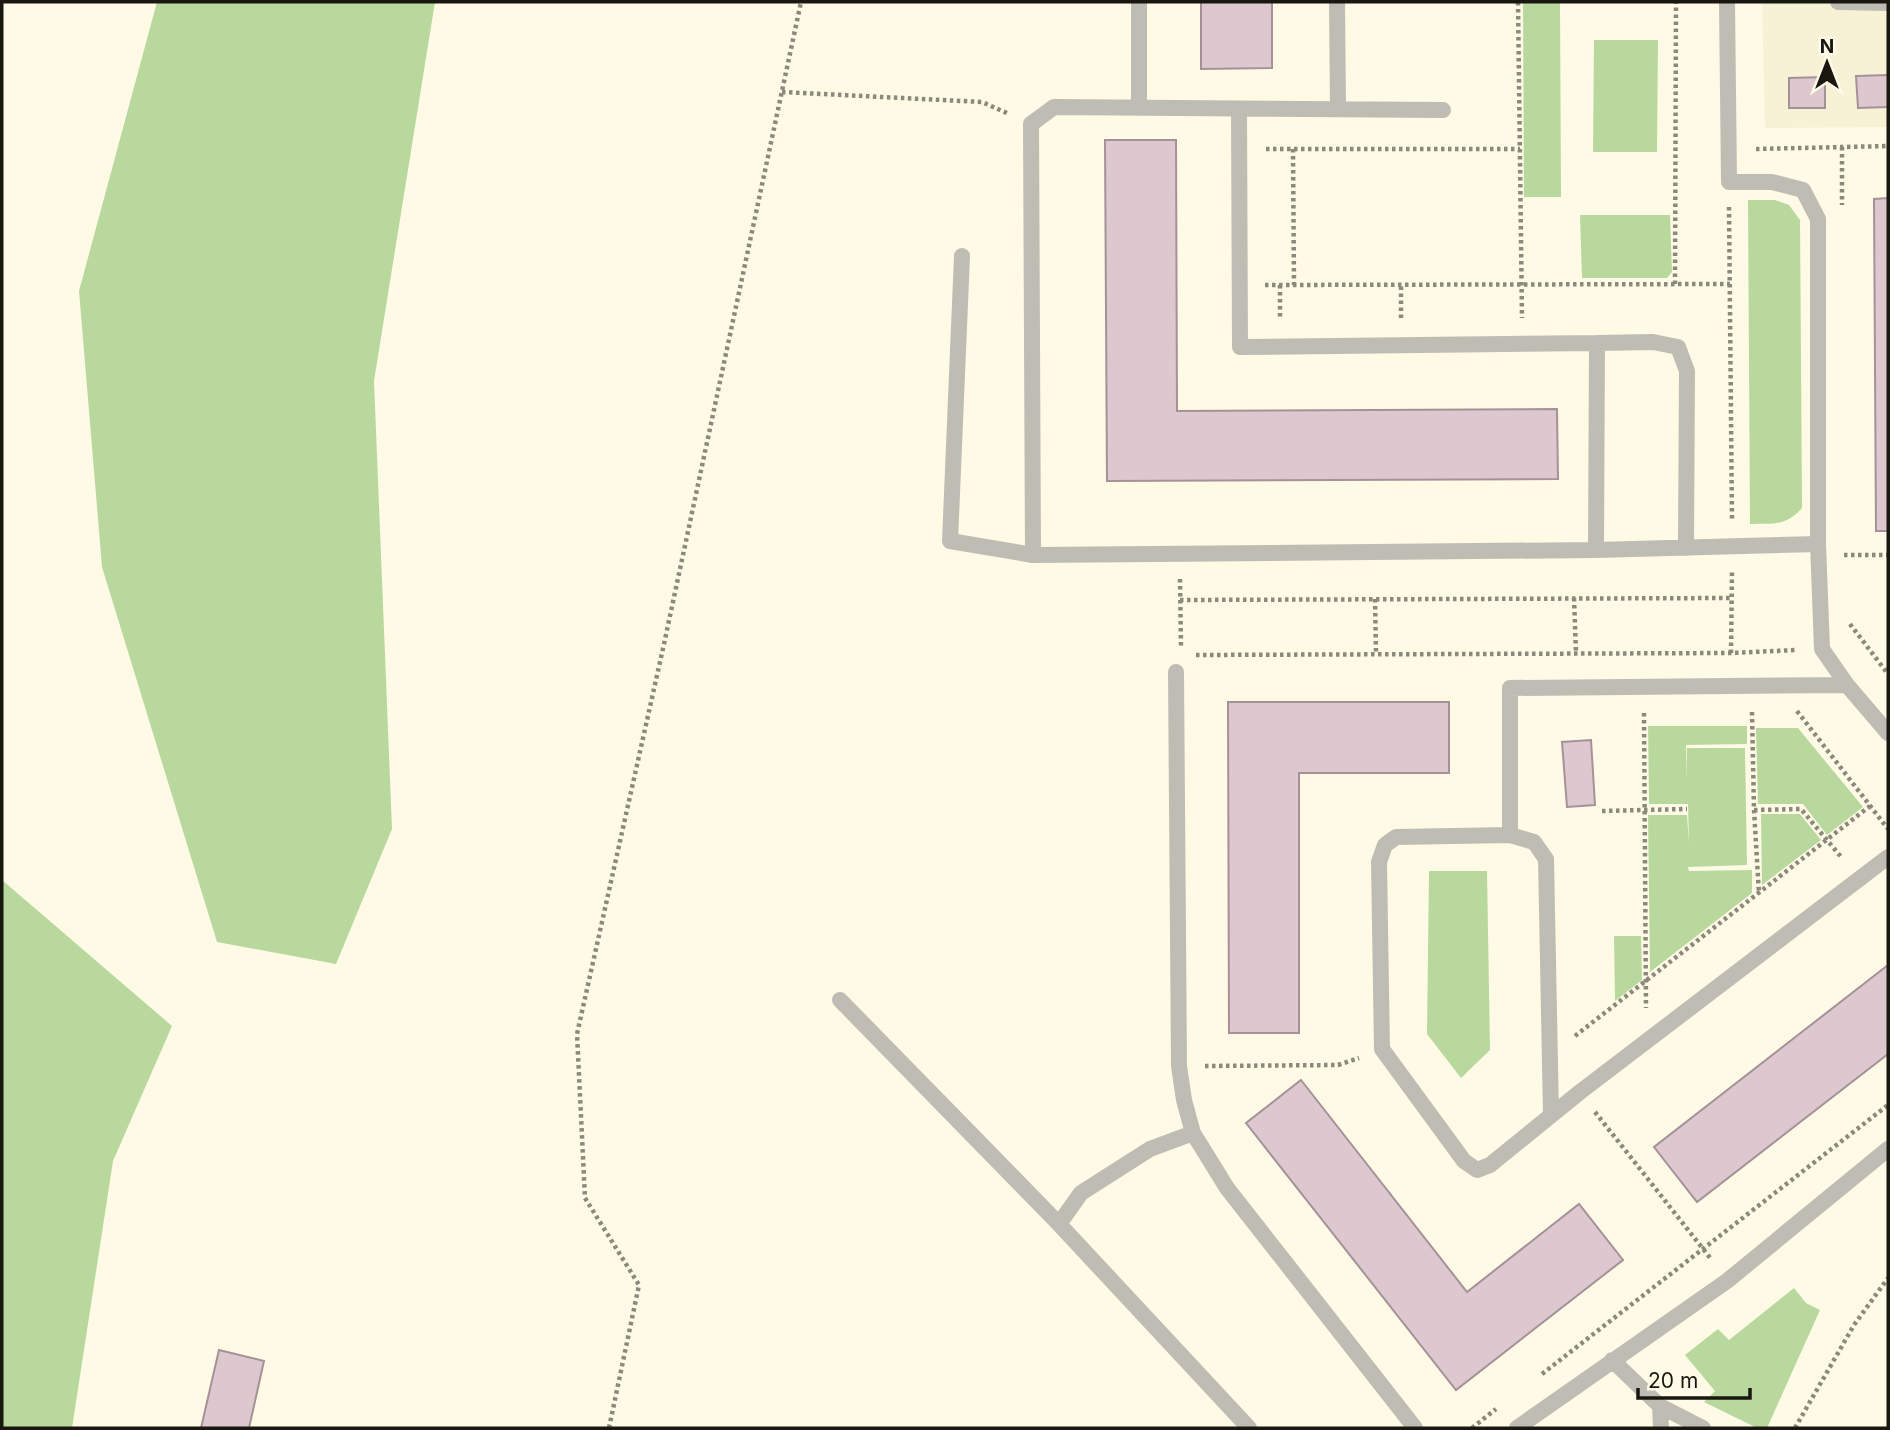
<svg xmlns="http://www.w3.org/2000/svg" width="1890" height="1430" font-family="Inter,sans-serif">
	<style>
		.built { fill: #f7f2d6 }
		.green { fill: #b9d89e }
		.building { fill: #dec8d0; stroke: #a59198; stroke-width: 2 }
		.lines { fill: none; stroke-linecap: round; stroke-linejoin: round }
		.path { stroke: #8c897c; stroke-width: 4.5; stroke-dasharray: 3.5 3.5; stroke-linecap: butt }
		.service { stroke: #bfbcb4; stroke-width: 16 }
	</style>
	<rect width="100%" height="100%" fill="#fefae6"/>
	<path class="built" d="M1762,2h126v125l-123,1z"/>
	<path class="green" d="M157,2h278l-61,379 18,448 -56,135 -119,-22 -115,-375 -23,-276z
		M1523,2h37l1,195h-37z
		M1594,40h64l-1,112h-64z
		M1748,200h27l14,5 11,15 2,288c-17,19 -28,15 -52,16z
		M1580,215h90l2,57 -5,6h-85z
		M1648,726h99v18l-61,1 1,35v-32h58l2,117 -59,2 1,4 63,-1v23l-102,79 -2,-157h39l2,29 -1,-40h-39z
		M1756,728h42l65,79 -36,28 -24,-31h-45z
		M1761,814h39l21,26 -59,45z
		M1429,871h58l3,179 -29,28 -34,-44z
		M2,880l170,146 -59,135 -41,267h-70z
		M1614,936h27l1,44 -27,21z
		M1794,1288l12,15 14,7 -53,118h-10l-53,-26 11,-11 -30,-36 33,-26 11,11z"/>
	<path class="building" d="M1201,2h71v66l-71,1z
		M1888,75v32l-30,1 -2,-32z
		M1825,77v31h-36v-30z
		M1105,140h71l1,271 380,-2 1,70 -451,2z
		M1888,198v333h-12l-2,-332z
		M1228,702h221v71h-150v260h-70z
		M1591,740l4,65 -28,2 -5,-65z
		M1888,965v89l-191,148 -43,-55z
		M1301,1080l166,212 112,-88 44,56 -167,130 -210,-267z
		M219,1350l45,11 -15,67h-48z"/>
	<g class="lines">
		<path class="path" d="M1518,2l4,316
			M782,92l200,10 27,12
			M1842,147v58
			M1266,149h254
			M1293,149l1,136
			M1756,149l132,-3
			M1729,207l3,313
			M1675,284l1,-282
			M1265,285l465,-1
			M1280,285v34
			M1401,318v-34
			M1844,555h44
			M1180,579l1,68
			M1574,598l2,55
			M1375,599l1,55
			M1180,600l551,-2
			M1850,624l38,50
			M1731,653l1,-82
			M1196,655l535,-2 65,-3
			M1797,711l91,118
			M1752,712l2,98 5,84
			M1644,713l2,295
			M1754,810l47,-1 41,49
			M1602,811l85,-2
			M1575,1036l295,-230
			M1205,1066l133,-1 21,-7
			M1595,1112l116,147
			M1542,1374l346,-269
			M609,1428l30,-143 -54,-87 -8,-164 87,-390 137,-642
			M1472,1428l24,-19
			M1795,1428l59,-103 34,-47"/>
		<path class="service" d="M1139,2v105
			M1337,2l1,107
			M1727,2l2,180h43l31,8 15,29v325l4,105 25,36 41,48
			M1838,2l50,1
			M1239,109l1,238 357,-4 -1,207
			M1443,110l-389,-3 -23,17 2,431 563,-5 222,-6
			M962,256l-12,285 83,14
			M1597,343l56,-1 25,5 9,24 -1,177
			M1176,672l3,394 5,34 9,33 34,55 188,240
			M1847,685l-337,3v147l-114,2 -11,8 -6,17 3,187 82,112 13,9 13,-5 90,-73 308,-235
			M1510,835l24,7 12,17 5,255
			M840,1000l219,224 190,204
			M1059,1224l22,-31 69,-44 43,-16
			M1612,1360l48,46 43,22
			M1660,1406l1,22
			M1517,1428l210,-147 161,-132"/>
	</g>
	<rect width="1890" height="1430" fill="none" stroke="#191710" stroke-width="7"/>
	<g transform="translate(1827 63)" stroke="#fefae6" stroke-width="5" paint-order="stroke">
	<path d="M0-5L12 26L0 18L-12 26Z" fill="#191710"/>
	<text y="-10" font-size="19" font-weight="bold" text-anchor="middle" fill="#191710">N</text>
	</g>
	<path d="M1638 1388v10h112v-10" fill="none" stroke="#191710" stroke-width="3.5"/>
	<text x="1648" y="1388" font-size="21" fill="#191710" stroke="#fefae6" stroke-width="5" paint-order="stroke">20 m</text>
</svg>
